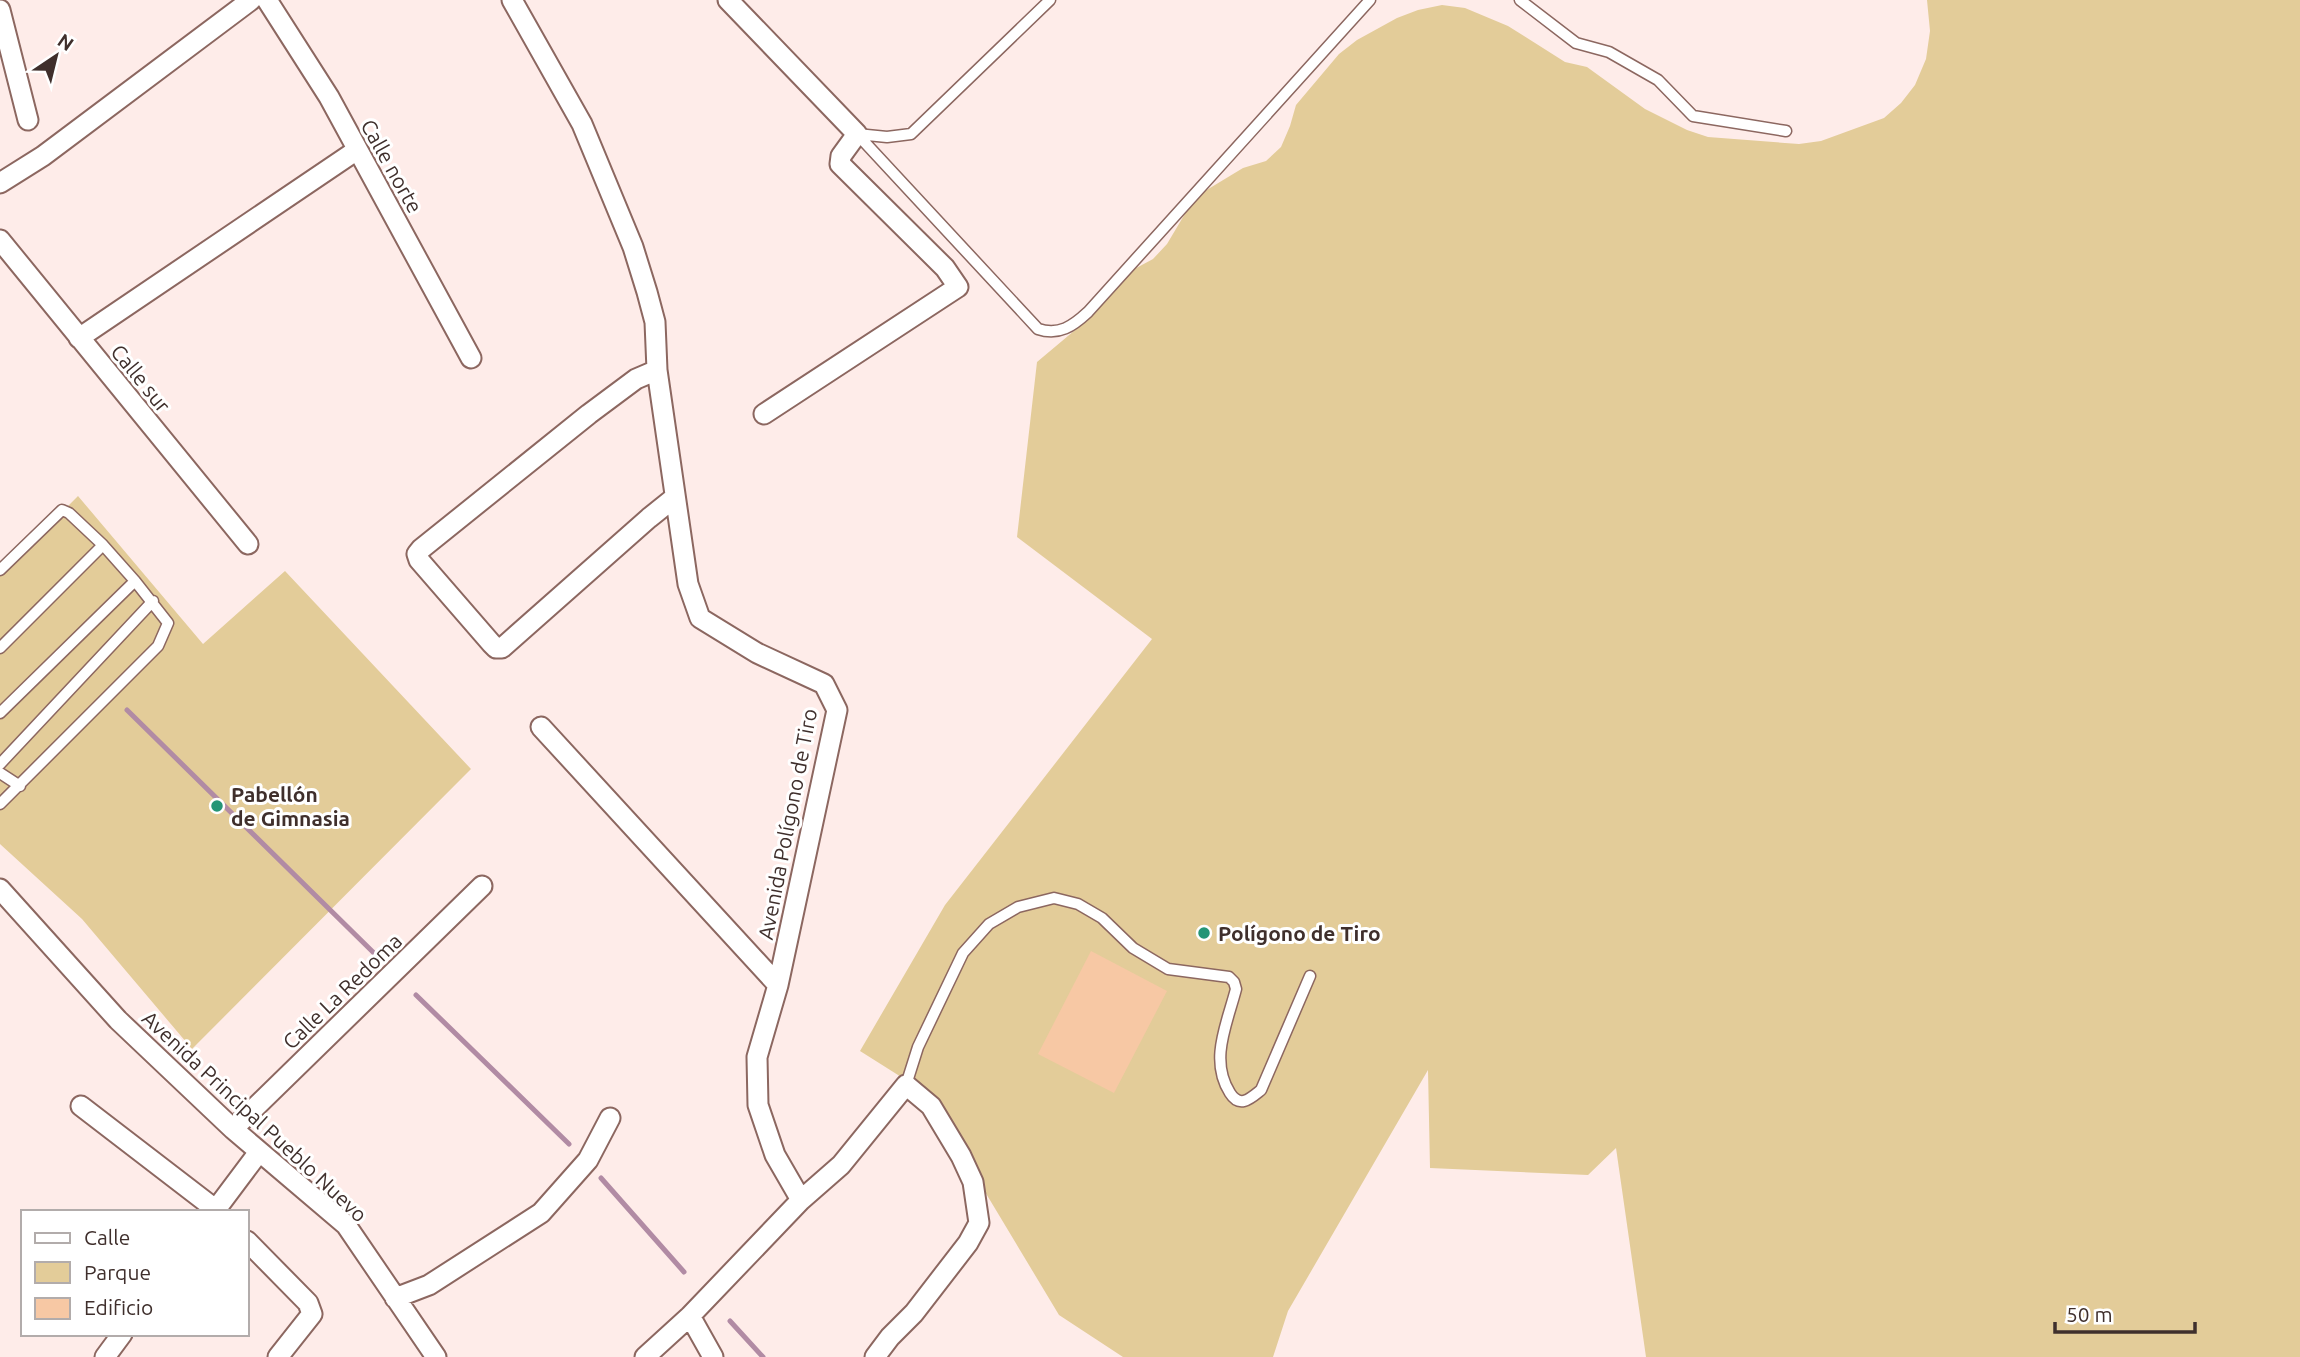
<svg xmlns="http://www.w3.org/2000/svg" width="2300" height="1357" font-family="Ubuntu,sans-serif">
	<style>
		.green { fill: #e3cc99 }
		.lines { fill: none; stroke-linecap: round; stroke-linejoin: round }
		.stream { stroke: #b18ba4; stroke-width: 5 }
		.building { fill: #f7c8a4 }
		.service-casing { stroke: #8c6760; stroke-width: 13 }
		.minor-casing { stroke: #8c6760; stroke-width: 23 }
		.service { stroke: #fff; stroke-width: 10 }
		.minor { stroke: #fff; stroke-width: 19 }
		.poi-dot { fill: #249576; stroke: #fff; stroke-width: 2.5 }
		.labels { text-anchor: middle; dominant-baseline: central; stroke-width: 6; stroke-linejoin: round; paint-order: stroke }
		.street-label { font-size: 21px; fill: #3f2f2c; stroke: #fff }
		.poi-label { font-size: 21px; font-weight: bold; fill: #3f2f2c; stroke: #fff; text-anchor: start }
	</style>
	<rect width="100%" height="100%" fill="#feece9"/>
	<path class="green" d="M1927,0h373v1357h-654l-30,-209 -28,27 -158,-7 -2,-98 -140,241 -15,46h-150l-64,-42 -134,-223 -65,-41 85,-146 207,-266 -135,-102 20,-175 50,-42 3,-12 24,-28 39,-21 14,-15 22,-37 16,-16 38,-23 23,-7 15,-14 9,-21 6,-21 43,-51 18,-14 40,-22 21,-8 24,-5 23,3 43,18 57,36 22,5 58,42 42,21 21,7 91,7 22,-3 63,-23 17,-15 14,-18 11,-26 4,-28z
		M78,496l125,148 82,-73 186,198 -279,280 -110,-130 -82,-75v-270z"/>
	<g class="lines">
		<path class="stream" d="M127,710l251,247
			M416,995l153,149
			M601,1178l83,94
			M730,1321l33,36"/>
	</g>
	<path class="building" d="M1091,951l76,40 -53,102 -76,-39z"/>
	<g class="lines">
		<defs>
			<path id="service" d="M1520,0l56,43 33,9 49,28 35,36 93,15
				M857,134l181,195c21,7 35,-3 50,-17l282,-312
				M857,134l30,3 24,-3 139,-134
				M0,570l62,-60 7,3 34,32 32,36
				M0,648l103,-103
				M0,713l135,-132 33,42 -10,23 -158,158
				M0,764l153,-163
				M0,773l20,13
				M906,1085l12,-38 45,-94 26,-29 29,-17 36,-9 24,6 24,14 31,30 35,21 61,8 5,5 2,7c-9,35 -27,71 -6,104 10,16 21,5 31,-3l49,-114"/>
			<path id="minor" d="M267,0l62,97 142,261
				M512,0l70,124 51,123 14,45 8,30 2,48 31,214 12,34 57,35 67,31 13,26 -59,275 -21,72 1,48 17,50 26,45 -111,116 -45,41
				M728,0l129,134 -16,22 -1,8 105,104 13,19 -194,127
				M0,10l28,110
				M0,183l43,-27 208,-156
				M0,240l248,304
				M79,338l278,-188
				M657,370l-21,9 -47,35 -168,135 -4,5 2,6 72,83 5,5h6l147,-130 25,-20
				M541,727l237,258
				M0,889l118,131 115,109 113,96 90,132
				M81,1106l138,106
				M233,1129l249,-243
				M801,1200l40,-35 65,-80 25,21 30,50 12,26 6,41 -11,20 -54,70 -24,24 -15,20
				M214,1212l45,-60
				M247,1241l61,62 4,11 -34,43
				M395,1298l34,-13 112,-72 47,-53 22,-42
				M690,1316l23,41
				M105,1357l17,-23"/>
		</defs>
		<use href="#service" class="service-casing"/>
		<use href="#minor" class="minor-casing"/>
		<use href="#service" class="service"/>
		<use href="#minor" class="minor"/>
	</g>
	<g class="poi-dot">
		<circle cx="217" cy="806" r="7"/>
		<circle cx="1204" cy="933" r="7"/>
	</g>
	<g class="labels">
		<g class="street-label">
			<text transform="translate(392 166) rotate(61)">Calle norte</text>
			<text transform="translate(141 378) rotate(51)">Calle sur</text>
			<text transform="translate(787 824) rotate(-79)">Avenida Polígono de Tiro</text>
			<text transform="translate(342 991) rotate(-44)">Calle La Redoma</text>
			<text transform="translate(255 1116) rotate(43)">Avenida Principal Pueblo Nuevo</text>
		</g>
		<g class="poi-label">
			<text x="231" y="794">Pabellón<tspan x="231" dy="24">de Gimnasia</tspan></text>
			<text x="1218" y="933">Polígono de Tiro</text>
		</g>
	</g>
	<rect x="21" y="1210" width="228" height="126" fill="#ffffff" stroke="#b2acab" stroke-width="2"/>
	<rect x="35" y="1233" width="35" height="10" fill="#ffffff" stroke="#b2acab" stroke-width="2"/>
	<text x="84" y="1245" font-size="21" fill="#3f2f2c">Calle</text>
	<rect x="35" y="1262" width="35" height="21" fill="#e3cc99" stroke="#b2acab" stroke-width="2"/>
	<text x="84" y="1280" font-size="21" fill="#3f2f2c">Parque</text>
	<rect x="35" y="1298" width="35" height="21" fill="#f7c8a4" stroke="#b2acab" stroke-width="2"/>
	<text x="84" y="1315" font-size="21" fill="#3f2f2c">Edificio</text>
	<g transform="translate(56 56) rotate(35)" stroke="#ffffff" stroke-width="5" paint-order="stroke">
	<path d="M0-5L12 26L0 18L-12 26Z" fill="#3f2f2c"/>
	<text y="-10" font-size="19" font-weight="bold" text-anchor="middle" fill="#3f2f2c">N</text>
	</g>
	<path d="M2055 1322v10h140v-10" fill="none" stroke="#3f2f2c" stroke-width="3.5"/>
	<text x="2066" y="1322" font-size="21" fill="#3f2f2c" stroke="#ffffff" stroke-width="5" paint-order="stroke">50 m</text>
</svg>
